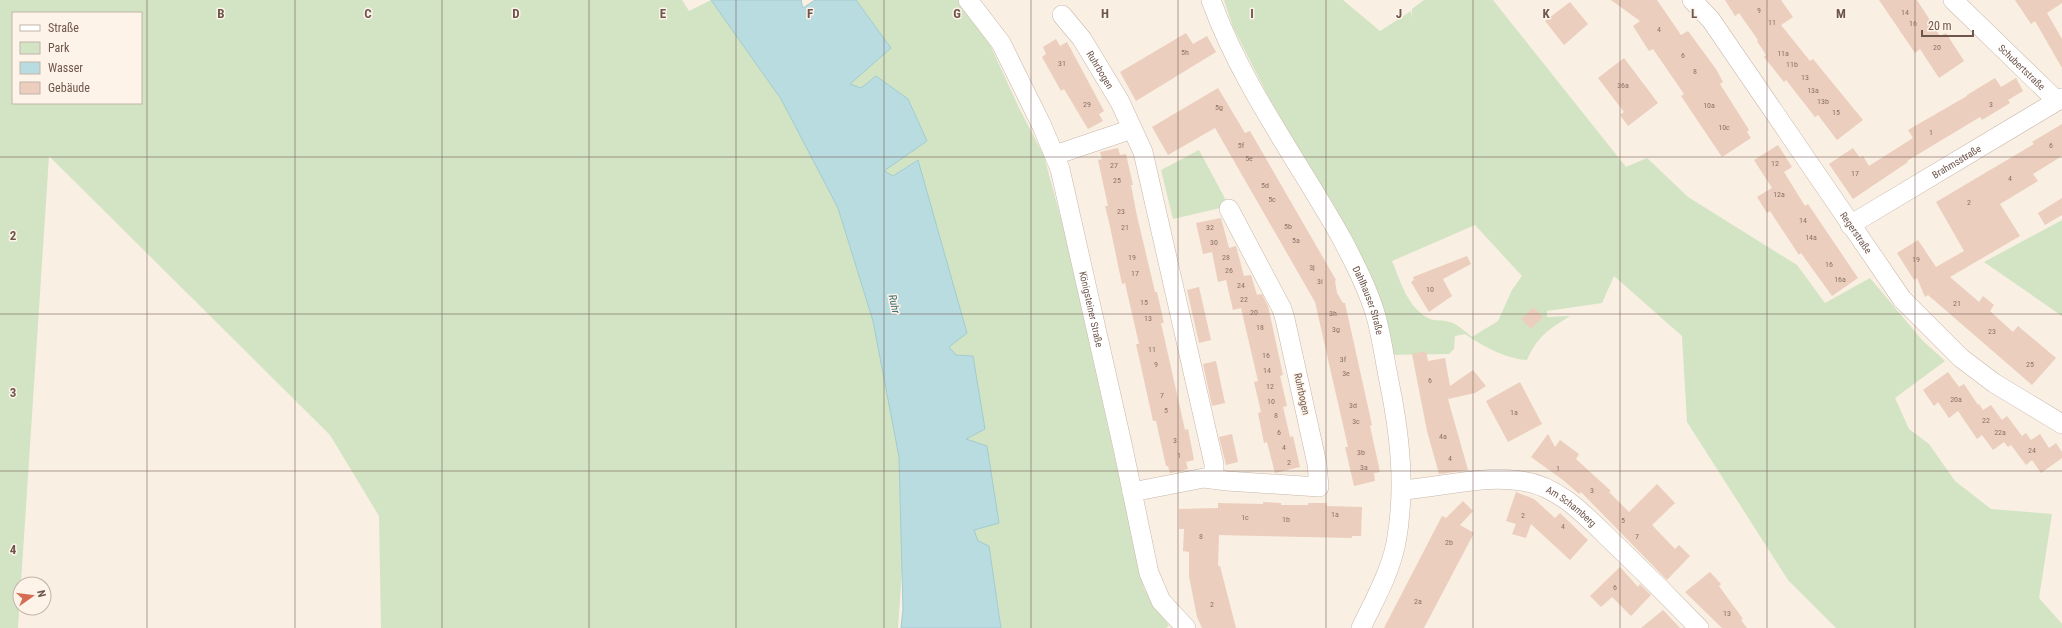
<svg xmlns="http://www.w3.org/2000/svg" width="2062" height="628" font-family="'Roboto Condensed',sans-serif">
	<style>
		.green { fill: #d2e4c3; fill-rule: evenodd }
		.water { fill: #b9dce0; stroke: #a1cbd0 }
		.building { fill: #ebcebd }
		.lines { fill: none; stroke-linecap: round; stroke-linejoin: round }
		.street-casing { stroke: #c8b7ab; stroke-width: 20 }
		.street { stroke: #fff; stroke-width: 19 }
		.grid { fill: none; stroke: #6e564c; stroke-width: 1; stroke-opacity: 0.55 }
		.labels { text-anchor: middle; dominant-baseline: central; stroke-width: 3; stroke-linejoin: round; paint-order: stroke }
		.number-label { font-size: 8px; fill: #8d7468 }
		.street-label { font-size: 10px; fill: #6e564c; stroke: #fdf3e8 }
		.water-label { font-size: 11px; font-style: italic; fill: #457278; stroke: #fdf3e8 }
		.grid-label { font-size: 13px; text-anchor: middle; font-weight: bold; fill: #6e564c; stroke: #fdf3e8; stroke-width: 3; stroke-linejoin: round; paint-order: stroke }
	</style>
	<rect width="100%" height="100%" fill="#f9efe2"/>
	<path class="green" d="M0,0h682l7,11 22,-11 70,99 57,109 35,113 26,136 3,113 -4,58h-517l-2,-112 -49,-81 -281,-279 -31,472h-18zM13,13h128v90h-128z
		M856,0h103l21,23 39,85 25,48 21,78 79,355 25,37 -3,2h-165l-3,-25 -25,-73 26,-7 -33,-84 7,-83 -17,-1 -8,-8 -4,-91 -27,-96 -24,16 -10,-5 44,-30 -19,-42 -32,-23 -15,13 -11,-5 41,-36z
		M1224,0h119l37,31 31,-20 1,8v-10l12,-9h69l133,167 21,-9 41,39 109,68 28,38 45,-25 52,62 23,21 -50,37 14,31 20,15 26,37 36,28 61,5 -13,84 23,26v4h-226l-48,-48 -101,-158 -5,-86 -68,-60 -12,27 -55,8v6l23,-1c-21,13 -33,21 -43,44 -21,-1 -44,-14 -62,-26l-10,2 -1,13 -5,5 -63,1 -74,-184 -42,-71 -37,-73zM1475,225l47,51 -10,14 -14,31 -26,16c-8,-7 -16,-14 -26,-16 -5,-1 -11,0 -16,-2 -23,-11 -29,-37 -38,-58z
		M1199,150l30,56 -56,13 -12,-49z
		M2062,220v96l-78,-54z"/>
	<path class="water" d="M711,0h91l-1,1 2,7 12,-8h41l35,48 -41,36 11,4 15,-12 32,23 19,42 -43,30 9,5 25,-16 49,173 -18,14 7,8 17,1 12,73 -19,10 21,7 12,77 -25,7 4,11 11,5 12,82h-100l2,-19 -4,-152 -26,-136 -35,-113 -57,-109z"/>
	<path class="building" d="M1611,0h46l24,35 7,-4 28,38 7,13 -3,2 29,46 -2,2 4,6 -29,19 -41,-61 3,-2 -31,-45 -4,2 -16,-25 7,-5z
		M1725,0h56l12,17 -12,8 29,36 3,-2 50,61 -26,20 -19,-25 -3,2 -29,-37 -2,2 -20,-25 2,-2 -9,-14 1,-1 -19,-27 -4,3z
		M1879,0h38l23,36 6,-3 18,28 -25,17 -19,-29 -5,4z
		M2015,0h47v3l-15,10 15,26v29l-27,-47 -4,3z
		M1570,2l18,22 -24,21 -19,-24z
		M1186,33l7,11 14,-8 9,16 -80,49 -16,-29z
		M1056,39l4,7 7,-4 37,69 -5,3 4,7 -15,8 -24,-40 -3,2 -19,-34 4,-3 -3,-7z
		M1624,58l34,45 -30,23 -8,-11 4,-3 -26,-34z
		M1995,78l6,9 15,-9 7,13 -15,9 2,3 -28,17 -2,-3 -73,44 1,1 -55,37 -24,-35 24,-16 7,10 3,-2 6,10 44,-28 -5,-8 59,-34v-1z
		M1218,88l27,45 5,-2 86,149 -1,1 2,12 6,10h2l27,122 -2,1 10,46 -6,1 1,8 -21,5 -9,-39h3l-33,-145 -100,-174 -47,27 -16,-28z
		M2062,124v32l-29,18 5,7 -38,23 20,32 -70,41 29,25 4,-6 11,9 -4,6 23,21 5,-6 38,32 -24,27 -104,-90 -3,2 -8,-19 -3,2 -17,-27 21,-13 18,27 28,-16 -28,-49 98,-58 -2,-2z
		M1778,145l14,22 -8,5 21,34 3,-2 50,74 -26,18 -31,-43 -2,2 -29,-44 -3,2 -10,-16 15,-9 -18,-28z
		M1118,148l2,7 6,-1 7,31h-2l6,31 18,76h2l7,31h-3l24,107 3,-1 6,31 -8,2 2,7 -18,4 -2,-7h-2l-10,-45h-3l-17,-77h3l-14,-61 -3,1 -13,-62 -4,-16h3l-10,-46 4,-1 -2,-7z
		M2062,198v17l-17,10 -7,-12z
		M1221,218l8,30 7,-2 8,30 7,-1 6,20 5,-1 6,12 15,69 -3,1 7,30 -4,1 7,30 3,-1 7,31 -25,6 -8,-31 -3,1 -6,-30 3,-1 -7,-30 4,-1 -17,-73 -8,2 -7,-30 -8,2 -6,-30 -9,2 -7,-31z
		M1467,256l4,8 -28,15 9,17 -23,16 -18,-30 3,-2 -1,-3z
		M1199,287l12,53 -12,3 -12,-53z
		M1533,307l10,10 -12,12 -10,-10z
		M1426,351l2,10 17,-3 5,28 23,-16 13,16 -11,7 -27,6 20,71 -29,4 -12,-43 -15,-77z
		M1216,361l9,42 -13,3 -9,-42z
		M1948,372l11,15 5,-3 14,21 1,-1 4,6 8,-5 11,15 5,-4 15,20 4,-3 5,7 9,-6 9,14 7,-5 6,9v6l-21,15 -9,-13 -6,5 -15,-20 -3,2 -4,-5 -11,8 -11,-15 -5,4 -19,-28 -9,7 -11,-16 -4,4 -11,-16z
		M1520,382l22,42 -34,18 -22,-41z
		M1232,434l6,28 -12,3 -7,-28z
		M1548,434l7,13 5,-7 19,14 -3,5 35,32 -2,1 20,20 28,-28 18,19 -23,22 23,24 4,-4 11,11 -23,24 -86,-88 -2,2 -16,-14 -32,-23z
		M1516,492l18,7 21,19 5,-5 28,27 -18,20 -39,-36 -5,14 -14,-4 4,-10 -10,-3z
		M1463,501l10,10 -13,14 14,8 -50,95h-40l58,-112 4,2z
		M1263,502l18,1v2h27v-2h19v3l35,1 -1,29h-9v2l-133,-3 -1,31h2l16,62h-34l-5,-11 -8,-41v-24l-6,-1 1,-22h-5v-20l39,-1v-5l45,1z
		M1620,567l18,20 2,-3 11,11 -20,21 -19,-19 -11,10 -11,-11z
		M1710,572l11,12 -2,2 24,33 -2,1 6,8h-25l-37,-36z
		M1663,610l17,18h-39z"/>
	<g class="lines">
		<defs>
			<g id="street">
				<path id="s1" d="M968,0l33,43 41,83 18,43 63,279 26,125 12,28 25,27"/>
				<path id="s2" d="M1211,0c31,86 87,160 131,239 13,25 28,54 35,81 5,20 8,41 12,61 11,53 17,107 7,162 -6,30 -22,58 -35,85"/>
				<path id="s3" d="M1692,0l19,20 191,279 59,59 33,25 68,41"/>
				<path id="s4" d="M1953,0l104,101"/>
				<path id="s5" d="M1062,15l20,24 38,63 23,50 71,312v15"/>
				<path d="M1055,155l77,-26"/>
				<path id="s6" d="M1850,225l212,-127"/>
				<path id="s7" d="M1402,490c40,-3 80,-15 120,-9 40,5 70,42 98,68 27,26 53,52 79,79"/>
				<path d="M1132,492l72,-14 23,3 92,6 -2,-23 -32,-145 -3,-10 -53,-100"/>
			</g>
		</defs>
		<use href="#street" class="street-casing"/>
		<use href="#street" class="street"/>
	</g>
	<path class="grid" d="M147,0v628M295,0v628M442,0v628M589,0v628M736,0v628M884,0v628M1031,0v628M1178,0v628M1326,0v628M1473,0v628M1620,0v628M1767,0v628M1915,0v628M0,157h2062M0,314h2062M0,471h2062"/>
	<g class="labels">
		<g class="number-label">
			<text x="1759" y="10">9</text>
			<text x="1905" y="12">14</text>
			<text x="1772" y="22">11</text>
			<text x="1913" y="23">16</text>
			<text x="1659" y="29">4</text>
			<text x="1937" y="47">20</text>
			<text x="1185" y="52">5h</text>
			<text x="1783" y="53">11a</text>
			<text x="1683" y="55">6</text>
			<text x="1062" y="63">31</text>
			<text x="1792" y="64">11b</text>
			<text x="1695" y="71">8</text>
			<text x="1805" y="77">13</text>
			<text x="1623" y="85">36a</text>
			<text x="1813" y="90">13a</text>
			<text x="1823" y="101">13b</text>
			<text x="1087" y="104">29</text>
			<text x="1991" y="104">3</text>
			<text x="1709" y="105">10a</text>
			<text x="1219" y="107">5g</text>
			<text x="1836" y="112">15</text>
			<text x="1724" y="127">10c</text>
			<text x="1931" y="132">1</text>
			<text x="1241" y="145">5f</text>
			<text x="2051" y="145">6</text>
			<text x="1249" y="158">5e</text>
			<text x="1775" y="163">12</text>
			<text x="1114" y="165">27</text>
			<text x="1855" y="173">17</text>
			<text x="2010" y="178">4</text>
			<text x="1117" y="180">25</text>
			<text x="1265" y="185">5d</text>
			<text x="1779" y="194">12a</text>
			<text x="1272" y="199">5c</text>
			<text x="1969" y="202">2</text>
			<text x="1121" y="211">23</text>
			<text x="1803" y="220">14</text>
			<text x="1288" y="226">5b</text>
			<text x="1125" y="227">21</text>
			<text x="1210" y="227">32</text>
			<text x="1811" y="237">14a</text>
			<text x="1296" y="240">5a</text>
			<text x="1214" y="242">30</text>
			<text x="1132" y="257">19</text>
			<text x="1226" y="257">28</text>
			<text x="1916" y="259">19</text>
			<text x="1829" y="264">16</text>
			<text x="1312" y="267">3j</text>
			<text x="1229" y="270">26</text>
			<text x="1135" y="273">17</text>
			<text x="1840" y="279">16a</text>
			<text x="1320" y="281">3i</text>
			<text x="1241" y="285">24</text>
			<text x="1430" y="289">10</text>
			<text x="1244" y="299">22</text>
			<text x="1144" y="302">15</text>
			<text x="1957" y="303">21</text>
			<text x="1254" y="312">20</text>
			<text x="1333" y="313">3h</text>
			<text x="1148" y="318">13</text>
			<text x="1260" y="327">18</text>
			<text x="1336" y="329">3g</text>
			<text x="1992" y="331">23</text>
			<text x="1152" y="349">11</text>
			<text x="1266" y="355">16</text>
			<text x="1343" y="359">3f</text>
			<text x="1156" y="364">9</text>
			<text x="2030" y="364">25</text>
			<text x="1267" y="370">14</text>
			<text x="1346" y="373">3e</text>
			<text x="1430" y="380">6</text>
			<text x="1270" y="386">12</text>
			<text x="1162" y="395">7</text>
			<text x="1956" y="399">20a</text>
			<text x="1271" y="401">10</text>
			<text x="1353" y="405">3d</text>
			<text x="1166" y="410">5</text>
			<text x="1514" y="412">1a</text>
			<text x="1276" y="415">8</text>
			<text x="1986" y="420">22</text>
			<text x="1356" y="421">3c</text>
			<text x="1279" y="432">6</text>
			<text x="2000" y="432">22a</text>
			<text x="1443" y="436">4a</text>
			<text x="1175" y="440">3</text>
			<text x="1284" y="447">4</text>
			<text x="2032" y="450">24</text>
			<text x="1361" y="452">3b</text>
			<text x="1179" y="455">1</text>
			<text x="1450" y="458">4</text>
			<text x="1289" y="462">2</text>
			<text x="1364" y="467">3a</text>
			<text x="1558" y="468">1</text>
			<text x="1592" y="490">3</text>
			<text x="1335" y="514">1a</text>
			<text x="1523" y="515">2</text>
			<text x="1245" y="517">1c</text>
			<text x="1286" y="519">1b</text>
			<text x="1623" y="520">5</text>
			<text x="1563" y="526">4</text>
			<text x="1201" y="536">8</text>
			<text x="1637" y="536">7</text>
			<text x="1449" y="542">2b</text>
			<text x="1615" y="587">6</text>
			<text x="1418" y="601">2a</text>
			<text x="1212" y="604">2</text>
			<text x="1727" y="613">13</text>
		</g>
		<g class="street-label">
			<text stroke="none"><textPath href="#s4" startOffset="96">Schubertstraße</textPath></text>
			<text stroke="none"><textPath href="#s5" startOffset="67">Ruhrbogen</textPath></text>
			<text stroke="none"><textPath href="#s6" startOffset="124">Brahmsstraße</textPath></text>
			<text stroke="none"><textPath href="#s3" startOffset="285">Regerstraße</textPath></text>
			<text stroke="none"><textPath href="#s2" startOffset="340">Dahlhauser Straße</textPath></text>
			<text stroke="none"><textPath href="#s1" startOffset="337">Königsteiner Straße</textPath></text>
			<text transform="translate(1302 394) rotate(78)">Ruhrbogen</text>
			<text stroke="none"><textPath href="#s7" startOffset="177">Am Schamberg</textPath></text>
		</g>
		<g class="water-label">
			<text transform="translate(894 304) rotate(77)">Ruhr</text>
		</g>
	</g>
	<g class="grid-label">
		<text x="221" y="18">B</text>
		<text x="368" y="18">C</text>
		<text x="516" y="18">D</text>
		<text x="663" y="18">E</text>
		<text x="810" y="18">F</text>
		<text x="957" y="18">G</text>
		<text x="1105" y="18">H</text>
		<text x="1252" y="18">I</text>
		<text x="1399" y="18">J</text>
		<text x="1546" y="18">K</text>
		<text x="1694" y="18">L</text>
		<text x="1841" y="18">M</text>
		<text x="13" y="240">2</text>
		<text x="13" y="397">3</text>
		<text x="13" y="554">4</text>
	</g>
	<rect x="12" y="12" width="130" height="92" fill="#fdf3e8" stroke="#c4b4aa"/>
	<rect x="20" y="25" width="20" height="6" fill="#ffffff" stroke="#c4b4aa"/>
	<text x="48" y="32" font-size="12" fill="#6e564c">Straße</text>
	<rect x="20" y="42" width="20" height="12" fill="#d2e4c3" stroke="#c4b4aa"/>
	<text x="48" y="52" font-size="12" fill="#6e564c">Park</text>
	<rect x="20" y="62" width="20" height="12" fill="#b9dce0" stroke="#c4b4aa"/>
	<text x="48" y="72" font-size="12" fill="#6e564c">Wasser</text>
	<rect x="20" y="82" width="20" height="12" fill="#ebcebd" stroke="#c4b4aa"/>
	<text x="48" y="92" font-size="12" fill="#6e564c">Gebäude</text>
	<g transform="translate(32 596) rotate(76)"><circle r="19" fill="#fdf3e8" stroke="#c4b4aa"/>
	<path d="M0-3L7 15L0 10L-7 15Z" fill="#d66c54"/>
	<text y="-6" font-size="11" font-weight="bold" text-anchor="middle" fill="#6e564c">N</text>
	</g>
	<path d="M1922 30v6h51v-6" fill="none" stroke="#6e564c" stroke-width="2"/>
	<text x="1928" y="30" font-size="12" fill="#6e564c" stroke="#fdf3e8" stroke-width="3" paint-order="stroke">20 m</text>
</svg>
